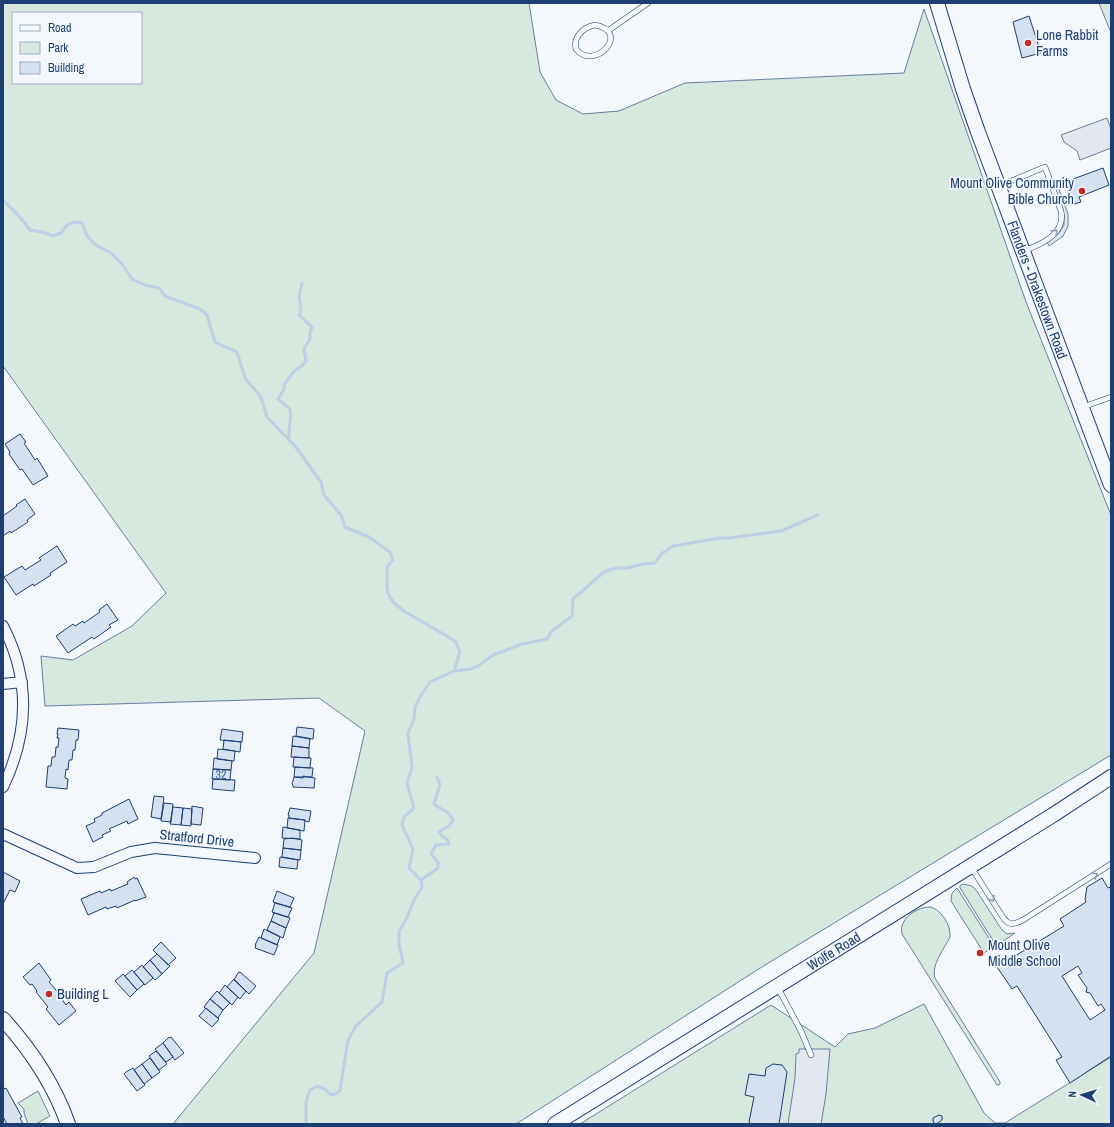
<svg xmlns="http://www.w3.org/2000/svg" width="1114" height="1127" font-family="'Archivo Narrow',sans-serif">
	<style>
		.green { fill: #d7e8df; stroke: #687fa3; fill-rule: evenodd }
		.parking { fill: #e3e8f0; stroke: #687fa3 }
		.lines { fill: none; stroke-linecap: round; stroke-linejoin: round }
		.stream { stroke: #bed0e5; stroke-width: 3 }
		.building { fill: #d5e0f0; stroke: #1d3f73; fill-rule: evenodd }
		.lane-casing { stroke: #1d3f73; stroke-width: 6 }
		.street-casing { stroke: #1d3f73; stroke-width: 12 }
		.secondary-casing { stroke: #1d3f73; stroke-width: 16 }
		.lane { stroke: #f4f7fb; stroke-width: 5 }
		.street { stroke: #f4f7fb; stroke-width: 10 }
		.secondary { stroke: #f4f7fb; stroke-width: 14 }
		.oneway { stroke: #889bb7 }
		.poi-dot { fill: #c62828; stroke: #f4f7fb; stroke-width: 1.5 }
		.labels { text-anchor: middle; dominant-baseline: central; stroke-width: 3; stroke-linejoin: round; paint-order: stroke }
		.number-label { font-size: 12px; fill: #4b6792 }
		.poi-label { font-size: 14px; fill: #1d3f73; stroke: #f4f7fb; text-anchor: start }
		.street-label { font-size: 14px; fill: #1d3f73; stroke: #f4f7fb }
	</style>
	<rect width="100%" height="100%" fill="#f4f7fb"/>
	<path class="green" d="M3,3h526l11,69 16,28 27,14 36,-3 66,-28 219,-10 20,-64 102,293 85,213v240l-346,210 -249,159h-343l141,-171 51,-222 -46,-33 -274,8 -4,-50 32,4 59,-34 34,-33 -163,-227zM13,13h128v70h-128z
		M1099,3h12v30z
		M963,884l9,2 4,4 26,40 5,4 8,-1 -16,11 -5,-2 -34,-54v-2z
		M957,888l35,55v5l-8,5 -33,-52 1,-8z
		M931,907c11,4 20,18 19,30 -6,12 -19,28 -15,41l65,104v2l-1,1h-2l-95,-151c-4,-15 16,-28 29,-27z
		M924,1004l60,109 11,10h10l106,-66v67h-531l191,-119 64,42 13,-13 27,-6z
		M38,1091l12,25 -14,8h-8l-4,-11v-4l-6,-6z"/>
	<path class="parking" d="M1107,118l4,11v19l-31,12 -3,-9 -13,-9 -3,-7z
		M1057,184l11,30v12l-5,10 -14,10 -2,-4 12,-9 5,-8v-10l-11,-29z
		M799,1049h31l-4,45 -5,30h-33l7,-46 1,-24 3,-1z"/>
	<g class="lines">
		<path class="stream" d="M3,201c11,8 19,18 27,29l12,2 11,4 8,-3 7,-9 9,-2 5,1 5,13 9,9 15,8 11,11 10,15 13,6 14,3 6,8 35,13 7,6 8,27 22,10 8,26 16,19 6,20 28,29 26,36 3,13 17,20 4,12 24,10 21,15 3,8 -6,7v17l1,10 6,9 10,8 51,30 5,11 -6,19 -24,11 -9,13 -6,12 -1,12 -6,14 4,35 -5,15 7,25 -10,9 -2,8 11,24 -4,19 12,12 1,7 -9,15 -6,16 -8,13v13l4,19 -16,10 -5,29 -26,24 -8,14 -8,50 -3,3 -6,2 -6,-6 -8,-3 -7,4 -4,12v22
			M289,439c-1,-10 3,-20 1,-30l-12,-10 6,-10v-4l10,-14 8,-5 4,-5 -2,-12 6,-10v-6l2,-6 -13,-12 2,-5 -2,-14 3,-13
			M454,671l17,-2 7,-3 15,-11 29,-11 25,-5 4,-7 21,-16 1,-17 31,-27 11,-4h13l14,-4 13,-1 6,-9 12,-8 47,-8h9l52,-7 37,-16
			M421,880l17,-12v-6l-7,-8 5,-9 13,-1 -1,-4 -7,-5 -2,-3 10,-6 4,-6c-3,-9 -12,-10 -19,-16l6,-19 -3,-8"/>
	</g>
	<path class="building" d="M1029,16l12,37 -19,5 -9,-36z
		M1103,168l6,17 -30,12 2,5 -7,2 -9,-22z
		M20,434l6,8 -2,1 11,17 2,-2 11,18 -15,9 -11,-16 -2,1 -11,-16 1,-2 -5,-8z
		M25,499l10,15 -8,6 1,2 -17,11 -1,-2 -7,5v-20l14,-10 -1,-1z
		M57,546l10,16 -17,11 1,2 -17,11 -1,-2 -17,11 -12,-18 18,-11 3,4 16,-10 -2,-2z
		M107,604l11,16 -9,5 2,2 -17,12 -2,-2 -24,16 -12,-17 17,-12 2,2 8,-5 1,2 16,-11 -1,-2z
		M297,727l17,2 -1,10 -17,-3z
		M58,728l21,2 -1,10h-2l-1,10h-2l-1,10h-3l-1,10 -2,-1 -1,9 3,1 -1,10 -21,-2 2,-21h3l1,-9h3l1,-10h2l1,-9h-2l1,-4h-1z
		M222,729l21,3 -1,10 -22,-2z
		M293,736l17,3 -1,9 -17,-2z
		M224,740l17,2 -1,10 -17,-3z
		M292,746l17,2v10l-18,-1z
		M218,749l17,2 -1,10 -17,-2z
		M294,757l17,1 -1,10 -17,-1z
		M214,758l18,3 -1,9 -18,-1z
		M295,767l18,1 -1,9h-18z
		M213,769l18,1 -1,10 -18,-1z
		M303,776l12,2 -1,10 -21,-1v-2l-1,-1 2,-7 9,1z
		M213,779l22,1 -1,11 -22,-2z
		M154,796l10,1 -3,22 -10,-2z
		M129,799l9,20 -10,5 -1,-3 -18,8 2,2 -9,4 1,2 -10,5 -7,-16 9,-4 -1,-3 8,-4v-2z
		M164,803l9,1 -2,18 -10,-1z
		M192,806l11,2 -2,17 -10,-1z
		M173,807l10,1 -2,17 -11,-1z
		M183,808l9,1 -1,17 -10,-1z
		M290,808l21,3 -2,11 -4,-1v-1l-16,-2v-3h-1z
		M288,818l17,2 -1,11 -17,-3z
		M283,827l17,3v9l-18,-1z
		M293,838l9,2 -1,10 -18,-2 1,-9z
		M283,848l18,2 -1,10 -18,-3z
		M280,857l18,3 -1,9 -18,-2z
		M3,872l17,9 -5,11 -5,-2 -7,14z
		M134,877l1,2 2,-1 9,19 -11,4v-1l-18,8 -1,-2 -9,3 -1,-2 -18,8 -7,-16 19,-8 1,2 9,-4 1,2 17,-7 -1,-2z
		M1102,878l6,10 3,-1v169l-41,27 -14,-23 6,-3 -45,-71 -5,3 -15,-22 67,-41 -4,-7 26,-17 -1,-3 2,-12zM1078,966l4,7 -4,2 9,13 -1,4 4,1 8,13 3,-2 4,6 -15,10 -28,-44z
		M277,891l17,7 -4,9 -17,-5z
		M275,903l17,5 -4,9 -16,-5z
		M274,913l16,5 -4,10 -15,-7z
		M271,921l15,7 -3,10 -16,-8z
		M264,929l16,8 -3,8 -16,-7z
		M259,937l19,8 -4,10 -19,-7 1,-3h-1z
		M161,942l15,16 -8,7 -15,-15z
		M157,954l13,12 -8,8 -12,-14z
		M150,960l12,14 -7,6 -12,-13z
		M39,963l12,17 -2,2 13,15 -1,1 5,7 3,-3 7,9 -17,14 -13,-16 2,-2 -12,-15 1,-1 -5,-7 -2,1 -7,-8z
		M142,965l11,13 -8,7 -11,-13z
		M132,970l12,14 -7,6 -12,-14z
		M240,972l16,14 -7,8 -15,-14 4,-7z
		M123,974l14,16 -7,7 -15,-16z
		M234,979l12,12 -6,8 -13,-12z
		M225,985l13,12 -6,8 -13,-12z
		M217,991l13,12 -7,7 -13,-11z
		M210,999l13,11 -5,8 -14,-11z
		M206,1008l13,11 -7,8 -13,-11z
		M169,1037v1l2,-1 13,16 -9,7 -12,-17z
		M163,1043l10,14 -7,5 -11,-13z
		M156,1051l11,13 -8,6 -10,-14z
		M150,1058l10,14 -8,6 -10,-14z
		M142,1064l10,14 -8,6 -10,-14z
		M773,1064l9,1 5,7 -8,52h-28l-2,-2 5,-25 -9,-2 4,-21 16,2 1,-8z
		M133,1068l12,17 -8,6 -13,-17 2,-2z
		M3,1087l1,2 2,-1 16,29 -2,1 3,6h-16l-4,-7z
		M939,1115l3,1v4l-6,4 -2,-1 -1,-2v-3z"/>
	<g class="lines">
		<defs>
			<path id="lane" d="M595,25c37,7 -1,47 -19,24 -3,-13 8,-22 19,-24z
				M609,30l39,-27
				M999,186l46,-19 16,44c5,23 -20,34 -38,40
				M1083,407l28,-10
				M971,867l33,52c6,7 11,5 19,1l88,-56
				M777,986l24,45 10,24"/>
			<path id="street" d="M3,626c28,54 26,107 0,161
				M3,684l19,-2
				M3,834l74,34 17,-1 37,-15 24,-4 100,10"/>
			<g id="secondary">
				<path id="s1" d="M937,3l26,86 15,43 133,353"/>
				<path d="M3,1019c28,31 51,65 65,105"/>
				<path id="s2" d="M555,1124l498,-309 58,-38"/>
			</g>
		</defs>
		<use href="#lane" class="lane-casing"/>
		<use href="#street" class="street-casing"/>
		<use href="#secondary" class="secondary-casing"/>
		<use href="#lane" class="lane"/>
		<use href="#street" class="street"/>
		<use href="#secondary" class="secondary"/>
	</g>
	<defs><path id="oneway-chevron" d="M-2-3.5L2.5 0L-2 3.5" fill="none" stroke-width="1.6" stroke-linecap="round" stroke-linejoin="round"/></defs>
	<g class="oneway">
		<use href="#oneway-chevron" transform="translate(1055 232) rotate(-45)"/>
		<use href="#oneway-chevron" transform="translate(1095 875) rotate(-32)"/>
		<use href="#oneway-chevron" transform="translate(992 899) rotate(57)"/>
	</g>
	<g class="poi-dot">
		<circle cx="1028" cy="43" r="4"/>
		<circle cx="1082" cy="191" r="4"/>
		<circle cx="980" cy="953" r="4"/>
		<circle cx="49" cy="994" r="4"/>
	</g>
	<g class="labels">
		<g class="number-label">
			<text x="221" y="775">32</text>
		</g>
		<g class="poi-label">
			<text x="1036" y="35">Lone Rabbit<tspan x="1036" dy="16">Farms</tspan></text>
			<text x="1074" y="183" text-anchor="end">Mount Olive Community<tspan x="1074" dy="16">Bible Church</tspan></text>
			<text x="988" y="945">Mount Olive<tspan x="988" dy="16">Middle School</tspan></text>
			<text x="57" y="994">Building L</text>
		</g>
		<g class="street-label">
			<text stroke="none"><textPath href="#s1" startOffset="304">Flanders - Drakestown Road</textPath></text>
			<text transform="translate(197 838) rotate(6)">Stratford Drive</text>
			<text stroke="none"><textPath href="#s2" startOffset="328">Wolfe Road</textPath></text>
		</g>
	</g>
	<rect width="1114" height="1127" fill="none" stroke="#1d3f73" stroke-width="8"/>
	<rect x="12" y="12" width="130" height="72" fill="#f4f7fb" stroke="#9eadc5"/>
	<rect x="20" y="25" width="20" height="6" fill="#f4f7fb" stroke="#9eadc5"/>
	<text x="48" y="32" font-size="12" fill="#1d3f73">Road</text>
	<rect x="20" y="42" width="20" height="12" fill="#d7e8df" stroke="#9eadc5"/>
	<text x="48" y="52" font-size="12" fill="#1d3f73">Park</text>
	<rect x="20" y="62" width="20" height="12" fill="#d5e0f0" stroke="#9eadc5"/>
	<text x="48" y="72" font-size="12" fill="#1d3f73">Building</text>
	<g transform="translate(1082 1095) rotate(274)" stroke="#f4f7fb" stroke-width="3" paint-order="stroke">
	<path d="M0-3L7 15L0 10L-7 15Z" fill="#1d3f73"/>
	<text y="-6" font-size="11" font-weight="bold" text-anchor="middle" fill="#1d3f73">N</text>
	</g>
</svg>
